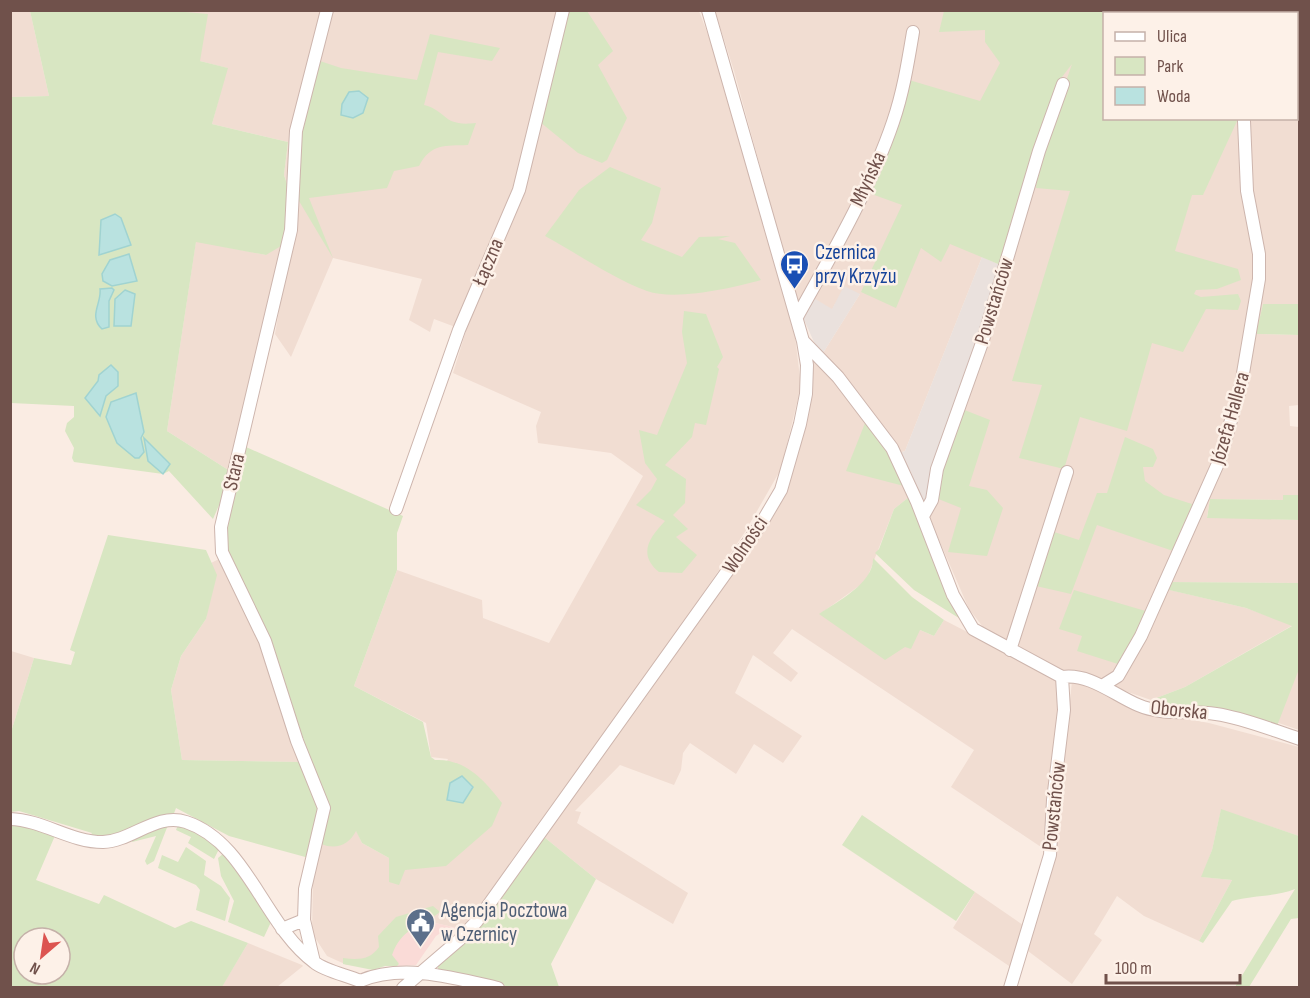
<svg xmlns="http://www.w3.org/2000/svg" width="1310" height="998" font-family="'Sofia Sans Condensed',sans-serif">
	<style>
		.residential { fill: #f1ddd2 }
		.commercial { fill: #fadbd7 }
		.industrial { fill: #eae1dd }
		.green { fill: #d8e6c2; fill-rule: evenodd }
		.water { fill: #b9e2e0; stroke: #a0d3d1; stroke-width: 1.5 }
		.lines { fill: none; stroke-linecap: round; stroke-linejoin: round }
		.minor-casing { stroke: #cdb5ad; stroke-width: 14 }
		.minor { stroke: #fff; stroke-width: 12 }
		.labels { text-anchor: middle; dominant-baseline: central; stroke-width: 5; stroke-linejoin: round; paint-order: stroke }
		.street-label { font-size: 21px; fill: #70514b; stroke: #fdf1e8 }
		.transit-label { font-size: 21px; fill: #164399; stroke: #fdf1e8; text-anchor: start }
		.service-label { font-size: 21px; fill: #4e5e75; stroke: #fdf1e8; text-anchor: start }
	</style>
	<rect width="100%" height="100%" fill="#faece3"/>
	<path class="residential" d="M10,11h20l19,85 -38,1z
		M163,11h536l22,58 73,259 7,58 -20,83 -36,63 -95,139 -180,248 -8,10 -36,-8 -29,45 -50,-1 -20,-9 -15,-23 1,-56 8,-33 35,-14 6,13 27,15v24l59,-123 -17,-2 -5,-34 -72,-37 43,-116 85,30 1,18 66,25 94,-167 -32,-23 -73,-10 -2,-17 5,-14 -88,-39 13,-42 -32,-12 -4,13 -21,-12 13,-41 -89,-21 -42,99 -16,-23 12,-71 -54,210 -66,-42 29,-190 70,14 22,-68 -4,-12 4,-33 -76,-18 15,-56 -27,-7z
		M715,11h436l-47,3v104h192l1,-74 2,2v258h-36l-6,30 42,1v70l-10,1 1,20 9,1v68h-15v5l-74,-1 -3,18 92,3v63l-130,-1 -3,7 80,19 47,17 -108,62 -34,13 -104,-36 -64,-37 -14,-18 -40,-92 -1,-36 75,-215 -21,-9 -77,194 -6,2 -23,-37 -53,-63 37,-59 -25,10 -3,6 -34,-5 -64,-234z
		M814,362h5l48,56 42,79 -15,12 -28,72 -46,33 100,16 14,6 10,-16 112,58 3,20 -12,153 -96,-64 23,-37 -182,-121 -19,24 25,20 -7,9 -38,-27 -18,38 67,43 -19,27 -29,-19 -18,30 -46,-31 -7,10 -2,17 -7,15 -54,-20 -45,46 6,1 -4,11 111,70 -15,31 -77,-45 -52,-42 238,-336 26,-85z
		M219,559l49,102 34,101 -120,-2 -11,-70 10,-34 25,-37 5,-56z
		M11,651l23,7 -23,74 -1,-81z
		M1299,653v77l-61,-21z
		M1072,680l33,11 39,20 65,12 90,24v89l-78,-26 -9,40 -10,27 30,3 -33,61 -55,-25 -27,-20 -23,38 8,6 -30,44 -44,-33 28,-98z
		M975,892l51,35 -14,41 -59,-40z
		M248,943l54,22 1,1 -26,21 -56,1z"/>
	<path class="commercial" d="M426,921l36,8 -14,-1 -12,8 -20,29 -19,1 2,-3 -7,-8 4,-11 12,-14z"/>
	<path class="industrial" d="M982,257l21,9 -75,214 2,18 -4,13 -15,-39 -12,-19 6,-2z
		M844,286l16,8 -37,59 -9,-11 -12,-27 10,-18 20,12z"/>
	<path class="green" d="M163,10l45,4 -8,47 28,7 -16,56 76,18 -4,33 4,12v27l-7,32 -15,9 -70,-13 -29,189 66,42 -20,46 -44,-48 -6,3 -89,-12 -2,-4 2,-10 -9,-17 2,-8 7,-6v-11l-63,-3v-306l38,-1 -19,-85z
		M566,11h21l26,40 -15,14 29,53 -20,42 -5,3 -24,-10 -38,-31z
		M944,11h355v35l-2,-2 -1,-30h-192v104l134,1 -35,76h-11l-17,56 63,18 3,11 -24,9 -21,1 -2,4 7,3 37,-3 3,7 -3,9 -32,-1 -23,43 -31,-9 -25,88 -47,-14 -16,52 -45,-11 23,-73 -30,-4 58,-190 -34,-3 2,-26 34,-98 -17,22 -52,180 -53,-22 -9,18 -20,-14 -25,60 -35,-16 41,-87 -36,-13 43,-112 71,21 20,-38 -15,-21v-12l-46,2z
		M430,34l70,14 -8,13 -54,-9 -14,53c24,6 18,22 52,18l-8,22c-23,1 -37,-2 -49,21l-25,5 -7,17 -78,10 24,60 -34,-57 -3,-44 21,-97 24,8 76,12z
		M610,167l51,21 -9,35 -11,17 41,17 17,-20 31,-1 -12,3 17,4 26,37c-28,8 -86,21 -114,11 -35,-13 -69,-37 -102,-55l34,-46z
		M1263,304h36v31l-43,-1z
		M684,311l22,3 17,43 -6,10 2,2 -13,56 -11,-2 -3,14 -27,28 21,14 -1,24 -12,12 15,14 -12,8 21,18 -15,18 -23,-1c-22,-18 -9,-35 6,-51l-29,-16 15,-15 6,-11 -12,-16 -6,-33 18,5 30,-72 -5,-31z
		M962,409l28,11 -21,66 18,4 16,18 -16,48 -39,-4 13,-44 -25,-10v-9z
		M867,418l22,32 15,36 -58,-15z
		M1125,437l28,12 4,9 -4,9h-10l2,14 19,14 31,10 -19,47 -79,-27 -26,69 -35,-8 15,-55 28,9 18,-47h10z
		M246,447l157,69 -6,17v37l-43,116 69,36 8,35 4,3c30,-2 50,21 67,43l-10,23 -46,40 -41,4 -6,15 -10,-3v-24l-27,-15 -6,-12c-7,14 -20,19 -35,13l4,-15 -40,-146 -13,-36 -46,-96 -3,-33z
		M1283,495h16v25l-92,-2 3,-19 73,1z
		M909,497l53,123 -48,-30 -39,-37 4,-4 15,-40z
		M108,535l98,15 11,25 -11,44 -25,37 -10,34 11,70 120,2 19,45 -12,51 -80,-22 -53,-28 -3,8 -62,21 -21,-1 2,-3 -73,-22 -8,1v-80l23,-74 37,7 4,-13 -5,-2z
		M873,558l39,39 32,23 -10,16 -14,-6 -9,19 -6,-2 -20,13 -66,-46c19,-13 55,-31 54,-56z
		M1168,582l131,1v86l-22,57 -111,-19 -15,-7 34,-13 107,-61 -46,-18 -81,-19z
		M1074,590l75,22 -28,53 -44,-14 5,-15 -23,-7z
		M1221,809l78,27v82l-8,1 -42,68h-14l60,-98c-20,8 -42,6 -63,12l-29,42 -4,-2 33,-61 -31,-3 11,-27z
		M862,815l113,77 -19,29 -114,-76z
		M10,820l47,11 -21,49 63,24 5,-9 71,33 16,-7 57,22 -26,44h-211zM24,938h36v36h-36z
		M168,825l-14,36 -7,4 -2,-4 11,-25 -24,6 2,-6z
		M178,825l11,2 31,20 -6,12 -26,-16 3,-6 -15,-7z
		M544,837l52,42 -45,85 8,23h-49l-72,-17v-7z
		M186,847l20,14 -2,14 17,11 9,12 -5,23 -29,-11 4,-20 -4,-5 -38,-17 4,-13 16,7z
		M224,853l47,69 -7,15 -36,-15 6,-21 -13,-25 -3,-18z
		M433,906l7,6c-20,16 -38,15 -48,43l7,9 -2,2h-12l-12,4 -30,-6v-6c15,2 27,2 36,-11l-1,-11 18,-19z"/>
	<path class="water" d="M359,91l9,7 -5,15 -10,5 -12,-3 1,-11 7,-12z
		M115,214l6,4 10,27 -32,10 2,-35z
		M129,254l8,27 -25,5 -9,-5 -1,-7 8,-14z
		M112,288l2,2 -5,11v26l-7,2c-14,-13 0,-26 -2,-40z
		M125,290l10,4 -4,32h-17l1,-27z
		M111,365l7,7v14l-12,10 -6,20 -15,-18 13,-17 1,-6z
		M136,393l8,39 -3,6 3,14 -5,6h-4l-18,-15 -11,-26 5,-15z
		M144,438l26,26 -7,10 -15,-13z
		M462,776l11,11 -10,16 -16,-3 3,-17z"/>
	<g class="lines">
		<defs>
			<path id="minor" d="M797,317c34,-61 74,-130 96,-195 10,-29 15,-60 20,-90
				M803,341l35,36 54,71 25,54 36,93 20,34 89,48
				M396,509l63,-179 60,-140 44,-180
				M923,516l9,-16 5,-31 46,-129 56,-189 24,-67
				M1010,650l57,-178
				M1062,677c28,-4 52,18 76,28 25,11 52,5 78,9 28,4 56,16 84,25
				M1102,686l16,-10 23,-40 79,-177 21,-74 18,-106v-25l-12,-63 -3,-70
				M10,819c33,1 60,23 93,23 29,-1 54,-30 83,-20 61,20 78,103 128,140 11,9 32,13 46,19 43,-18 95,-3 138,7
				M304,920l10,42
				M282,929l22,-9 1,-31 19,-81 -27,-67 -32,-100 -43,-89 -1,-25 70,-297 5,-99 31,-121
				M403,988l56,-48 18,-19 284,-397 20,-34 19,-66 6,-30 1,-29 -4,-24 -95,-331
				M1010,988l40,-133 3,-55 11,-90 -2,-33"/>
		</defs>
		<use href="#minor" class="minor-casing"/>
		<use href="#minor" class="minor"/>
	</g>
	<defs>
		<symbol id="bus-pin" viewBox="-11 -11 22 30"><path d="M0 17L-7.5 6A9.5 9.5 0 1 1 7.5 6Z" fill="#1a4fb4" stroke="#fdf1e8"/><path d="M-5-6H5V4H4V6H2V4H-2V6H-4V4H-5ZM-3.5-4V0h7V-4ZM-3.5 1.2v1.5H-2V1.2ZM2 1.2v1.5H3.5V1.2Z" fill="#fff"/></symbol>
		<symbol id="civic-pin" viewBox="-11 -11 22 30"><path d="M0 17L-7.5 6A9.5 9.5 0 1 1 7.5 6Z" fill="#5c6f8a" stroke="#fdf1e8"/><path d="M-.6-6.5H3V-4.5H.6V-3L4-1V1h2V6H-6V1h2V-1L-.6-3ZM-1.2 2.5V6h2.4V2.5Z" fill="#fff"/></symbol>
	</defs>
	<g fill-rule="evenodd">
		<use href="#bus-pin" x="778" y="248" width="33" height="45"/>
		<use href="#civic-pin" x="404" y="906" width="33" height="45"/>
	</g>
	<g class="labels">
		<g class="street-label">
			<text transform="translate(868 179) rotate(-65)">Młyńska</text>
			<text transform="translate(488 262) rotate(-67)">Łączna</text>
			<text transform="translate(994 301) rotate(-73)">Powstańców</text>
			<text transform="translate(1230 418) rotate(-74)">Józefa Hallera</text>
			<text transform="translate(234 472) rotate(-77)">Stara</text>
			<text transform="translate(745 545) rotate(-56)">Wolności</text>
			<text transform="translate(1179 710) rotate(6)">Oborska</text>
			<text transform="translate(1054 806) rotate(-84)">Powstańców</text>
		</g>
		<g class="transit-label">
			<text x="815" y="252">Czernica<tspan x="815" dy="24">przy Krzyżu</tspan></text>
		</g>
		<g class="service-label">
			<text x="441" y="910">Agencja Pocztowa<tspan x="441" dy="24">w Czernicy</tspan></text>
		</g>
	</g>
	<rect width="1310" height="998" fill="none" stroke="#70514b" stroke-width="24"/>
	<rect x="1103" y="12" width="195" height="108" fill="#fdf1e8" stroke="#c5b1a9" stroke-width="1.5"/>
	<rect x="1115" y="32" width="30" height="9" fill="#ffffff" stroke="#c5b1a9" stroke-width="1.5"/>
	<text x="1157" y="42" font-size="18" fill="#70514b">Ulica</text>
	<rect x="1115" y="57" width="30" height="18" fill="#d8e6c2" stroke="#c5b1a9" stroke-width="1.5"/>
	<text x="1157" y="72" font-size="18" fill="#70514b">Park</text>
	<rect x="1115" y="87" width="30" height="18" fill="#b9e2e0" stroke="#c5b1a9" stroke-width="1.5"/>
	<text x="1157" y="102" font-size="18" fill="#70514b">Woda</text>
	<g transform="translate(42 956) rotate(209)"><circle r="28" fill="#fdf1e8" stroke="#c5b1a9" stroke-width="1.5"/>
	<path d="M0-4.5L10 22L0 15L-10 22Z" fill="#dc5450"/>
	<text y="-9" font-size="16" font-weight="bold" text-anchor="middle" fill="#70514b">N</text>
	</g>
	<path d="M1106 974v9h134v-9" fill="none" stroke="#70514b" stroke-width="3"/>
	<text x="1115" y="974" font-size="18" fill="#70514b" stroke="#fdf1e8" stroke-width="4.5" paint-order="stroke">100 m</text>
</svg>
